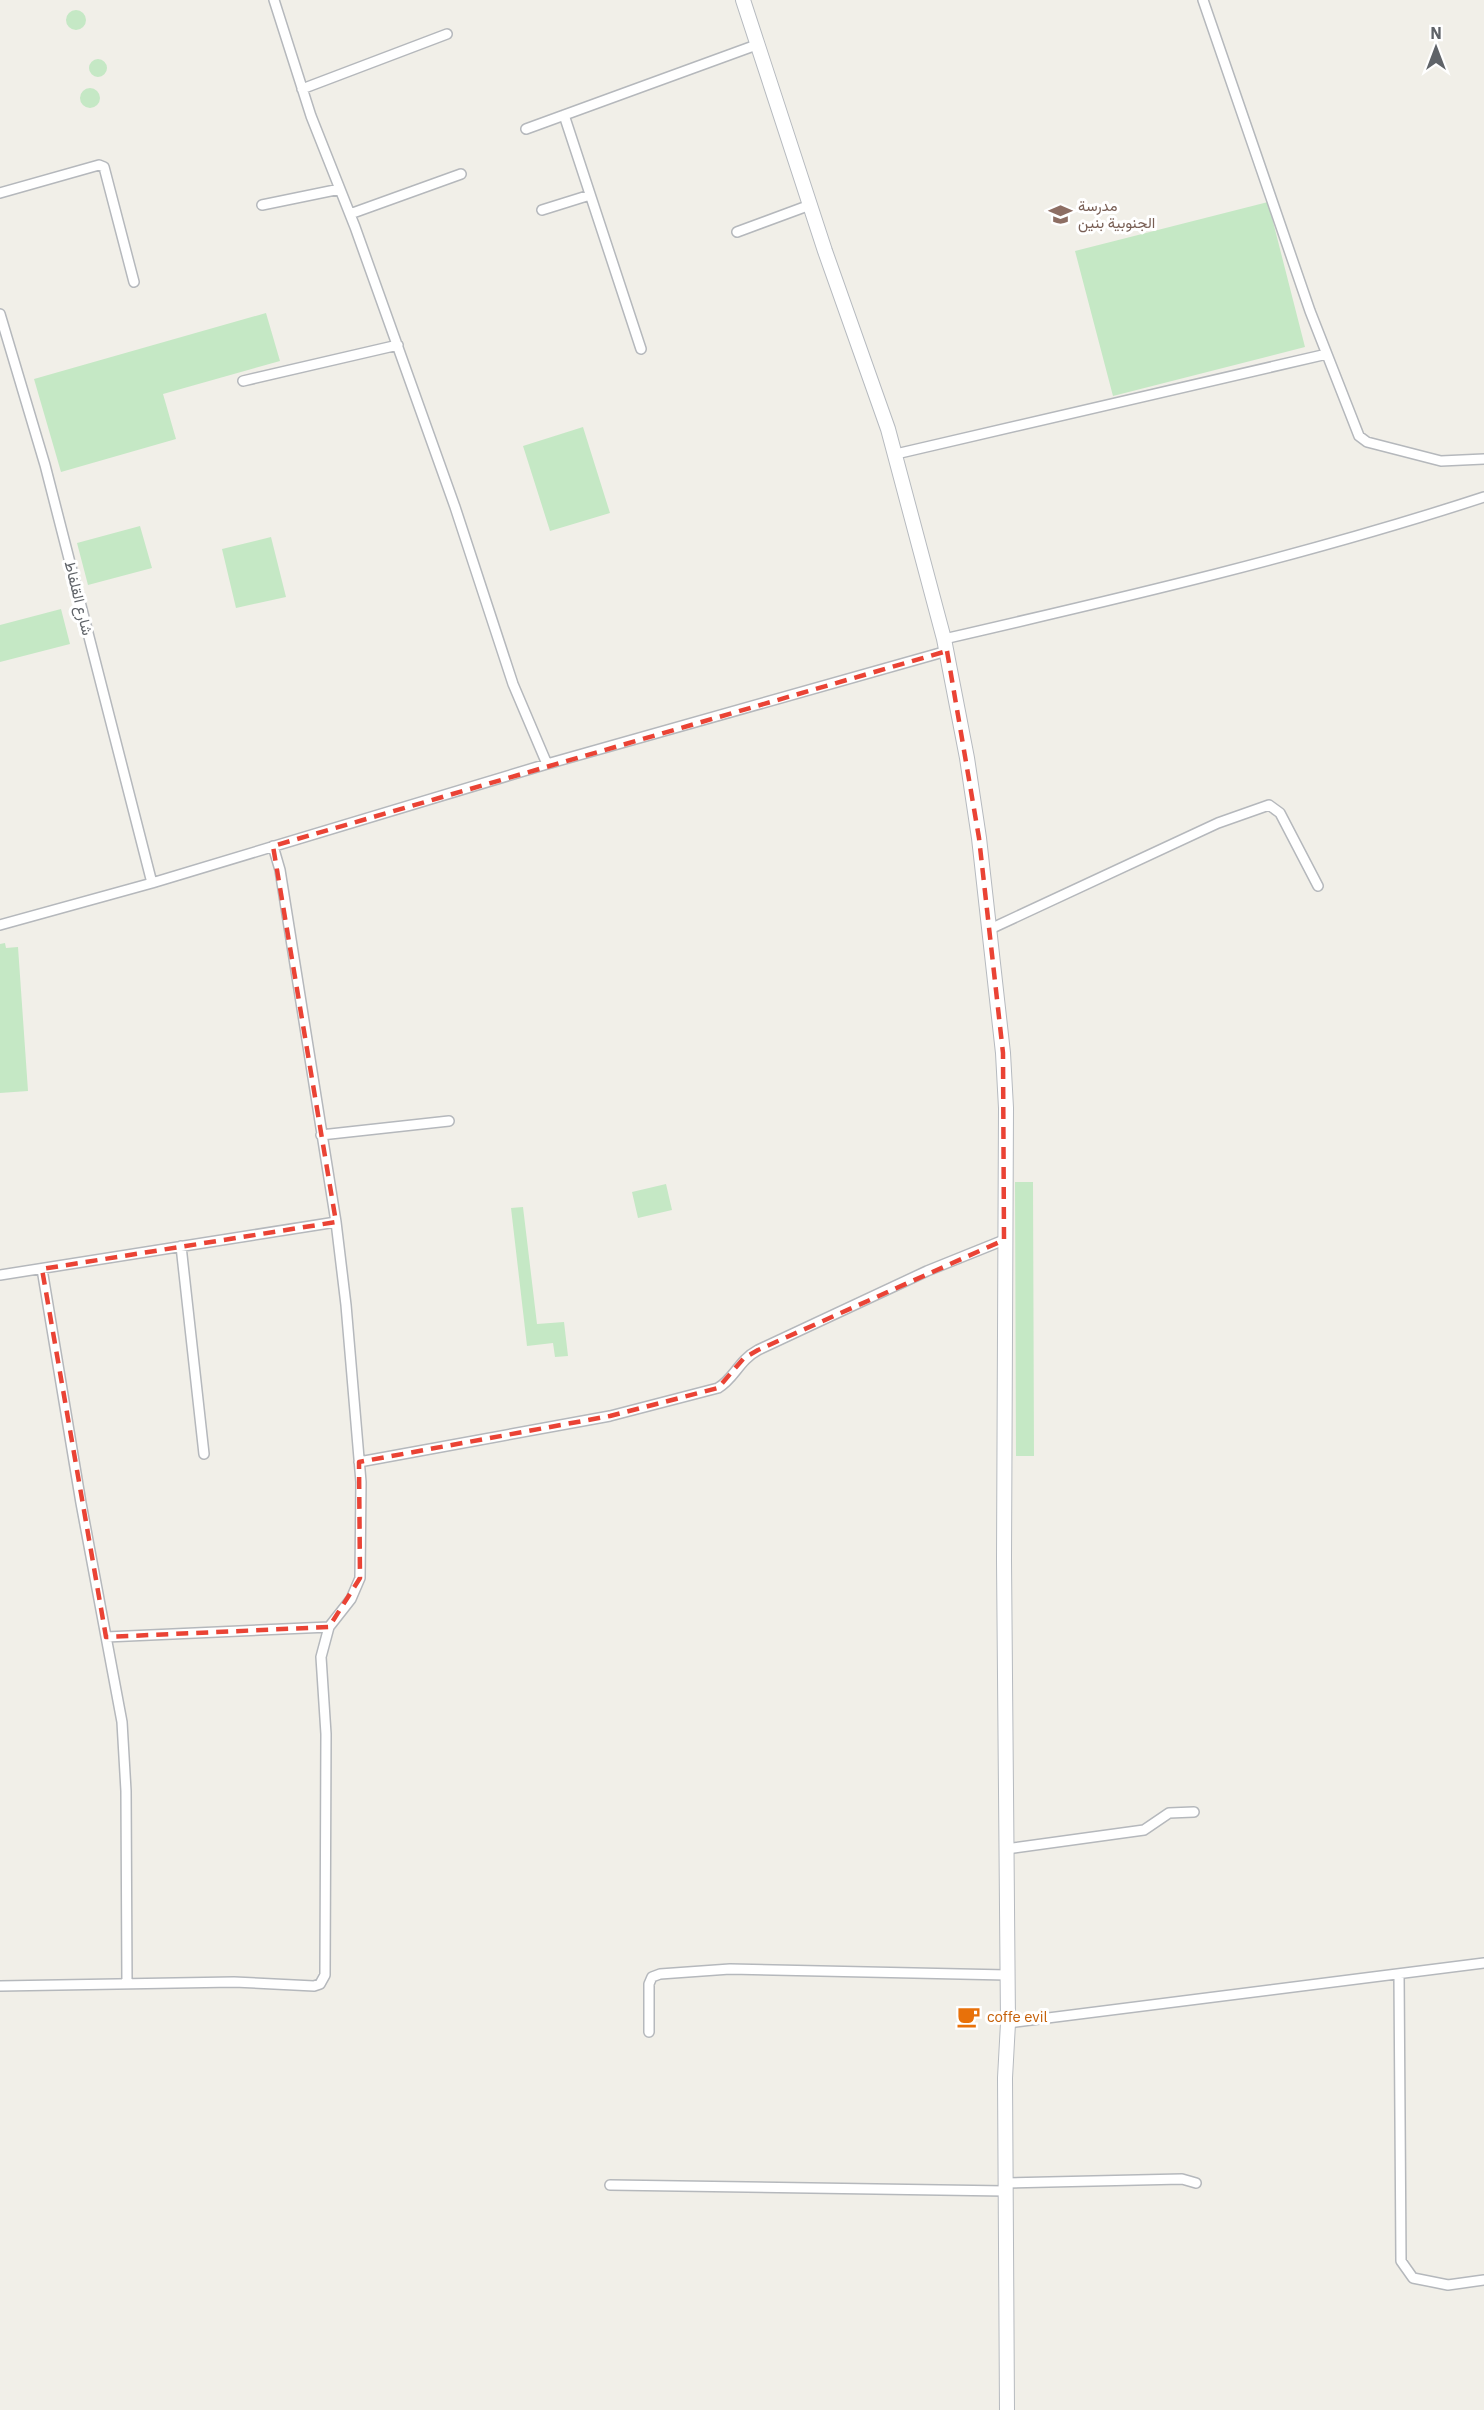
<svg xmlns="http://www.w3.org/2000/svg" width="1484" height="2410" font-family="'IBM Plex Sans',Vazirmatn,sans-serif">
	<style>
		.green { fill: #c5e8c5 }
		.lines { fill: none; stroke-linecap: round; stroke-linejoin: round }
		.street-casing { stroke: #b5b8bc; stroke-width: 12 }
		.secondary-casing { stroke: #b6babf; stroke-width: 16 }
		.street { stroke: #fff; stroke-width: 9 }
		.secondary { stroke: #fff; stroke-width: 14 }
		.marked { fill: none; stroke: #ea4335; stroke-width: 4.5; stroke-dasharray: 12 8; stroke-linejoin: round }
		.labels { text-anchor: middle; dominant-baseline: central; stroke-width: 6; stroke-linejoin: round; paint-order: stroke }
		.education-label { font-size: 15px; fill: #785e54; stroke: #fff; text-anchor: start }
		.street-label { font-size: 15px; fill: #5f6368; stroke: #fff }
		.food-label { font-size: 15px; fill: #c56008; stroke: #fff; text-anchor: start }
	</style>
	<rect width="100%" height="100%" fill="#f1efe8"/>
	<path class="green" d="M66 20a10 10 0 1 1 20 0a10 10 0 1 1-20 0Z
		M89 68a9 9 0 1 1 18 0a9 9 0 1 1-18 0Z
		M80 98a10 10 0 1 1 20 0a10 10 0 1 1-20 0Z
		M1268,202l37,145 -192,49 -38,-145z
		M266,313l14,48 -117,33 13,45 -115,33 -27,-93z
		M583,427l27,86 -60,18 -27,-85z
		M140,526l12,42 -64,17 -11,-42z
		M271,537l15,60 -50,11 -14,-59z
		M61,609l9,35 -70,18v-37z
		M5,943l1,5 12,-1 10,144 -28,2v-149z
		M1015,1182h18l1,274h-18z
		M666,1184l6,26 -34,8 -6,-26z
		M523,1207l14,117 27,-2 4,34 -13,1 -2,-14 -26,3 -16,-138z"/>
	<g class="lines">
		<defs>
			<path id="street" d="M274,0l37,116 44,111 100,280 58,177 34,80
				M1203,0l107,311 49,125 8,6 74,19 43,-2
				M302,89l145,-55
				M564,115l77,234
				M526,129l233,-85
				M0,193l99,-28 5,2 30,115
				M262,205l78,-16
				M542,210l48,-15
				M350,214l111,-40
				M737,232l73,-27
				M0,314l45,151 107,418
				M243,381l155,-36
				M896,454l431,-100
				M944,639c182,-42 363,-84 540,-142
				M0,925l152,-42 395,-119 400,-113
				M988,930l230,-107 51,-18 11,8 38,73
				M321,1135l128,-14
				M181,1246l23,208
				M42,1269l39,234 41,219 4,69 1,193
				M0,1275l336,-53
				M359,1462l251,-46 108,-28c17,-10 20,-27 40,-38l169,-79 77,-31
				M106,1637l223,-10
				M1006,1849l138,-19 25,-17 25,-1
				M1399,1974l2,287 12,17 35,7 36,-5
				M0,1986l234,-4 80,4 6,-2 5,-9 1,-241 -5,-77 8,-30 22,-28 9,-21 1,-96 -15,-177 -10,-83 -56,-352 -7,-24
				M1008,2023l476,-60
				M649,2032v-48l3,-7 8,-3 70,-5 277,6
				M1005,2183l177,-4 14,4
				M610,2185l395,6"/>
			<path id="secondary" d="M743,0l82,251 63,178 56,210 23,119 12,80 24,215 3,55 -2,452 4,463 -3,55 2,332"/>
		</defs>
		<use href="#street" class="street-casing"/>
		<use href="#secondary" class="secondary-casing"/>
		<use href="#street" class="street"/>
		<use href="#secondary" class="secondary"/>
	</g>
	<path class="marked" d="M947,651l32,187 24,215 1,187 -246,110 -14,8 -26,30 -108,28 -251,46 1,116 -31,49 -223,10 -64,-368 294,-47 -63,-376z"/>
	<defs>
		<symbol id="school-bare" viewBox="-9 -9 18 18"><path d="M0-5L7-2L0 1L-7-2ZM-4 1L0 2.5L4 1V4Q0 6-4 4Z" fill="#8d6e63" stroke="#fff" stroke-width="2.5" paint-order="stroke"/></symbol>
		<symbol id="cafe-bare" viewBox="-9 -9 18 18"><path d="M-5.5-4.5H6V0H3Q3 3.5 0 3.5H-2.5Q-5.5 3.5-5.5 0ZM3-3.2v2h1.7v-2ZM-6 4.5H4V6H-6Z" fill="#e8710a" stroke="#fff" stroke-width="2.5" paint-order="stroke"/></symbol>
	</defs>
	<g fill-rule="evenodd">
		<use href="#school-bare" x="1044" y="198" width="33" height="33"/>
		<use href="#cafe-bare" x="952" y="2000" width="33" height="33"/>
	</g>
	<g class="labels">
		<g class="education-label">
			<text x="1078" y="205">مدرسة<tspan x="1078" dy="17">الجنوبية بنين</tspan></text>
		</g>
		<g class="street-label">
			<text transform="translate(79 598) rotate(76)">شارع القلفاط</text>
		</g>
		<g class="food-label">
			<text x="987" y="2016">coffe evil</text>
		</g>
	</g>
	<g transform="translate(1436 48)" stroke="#ffffff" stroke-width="4.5" paint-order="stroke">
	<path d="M0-4.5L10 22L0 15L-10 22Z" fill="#5f6368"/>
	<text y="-9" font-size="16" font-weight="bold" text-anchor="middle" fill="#5f6368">N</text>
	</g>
</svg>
